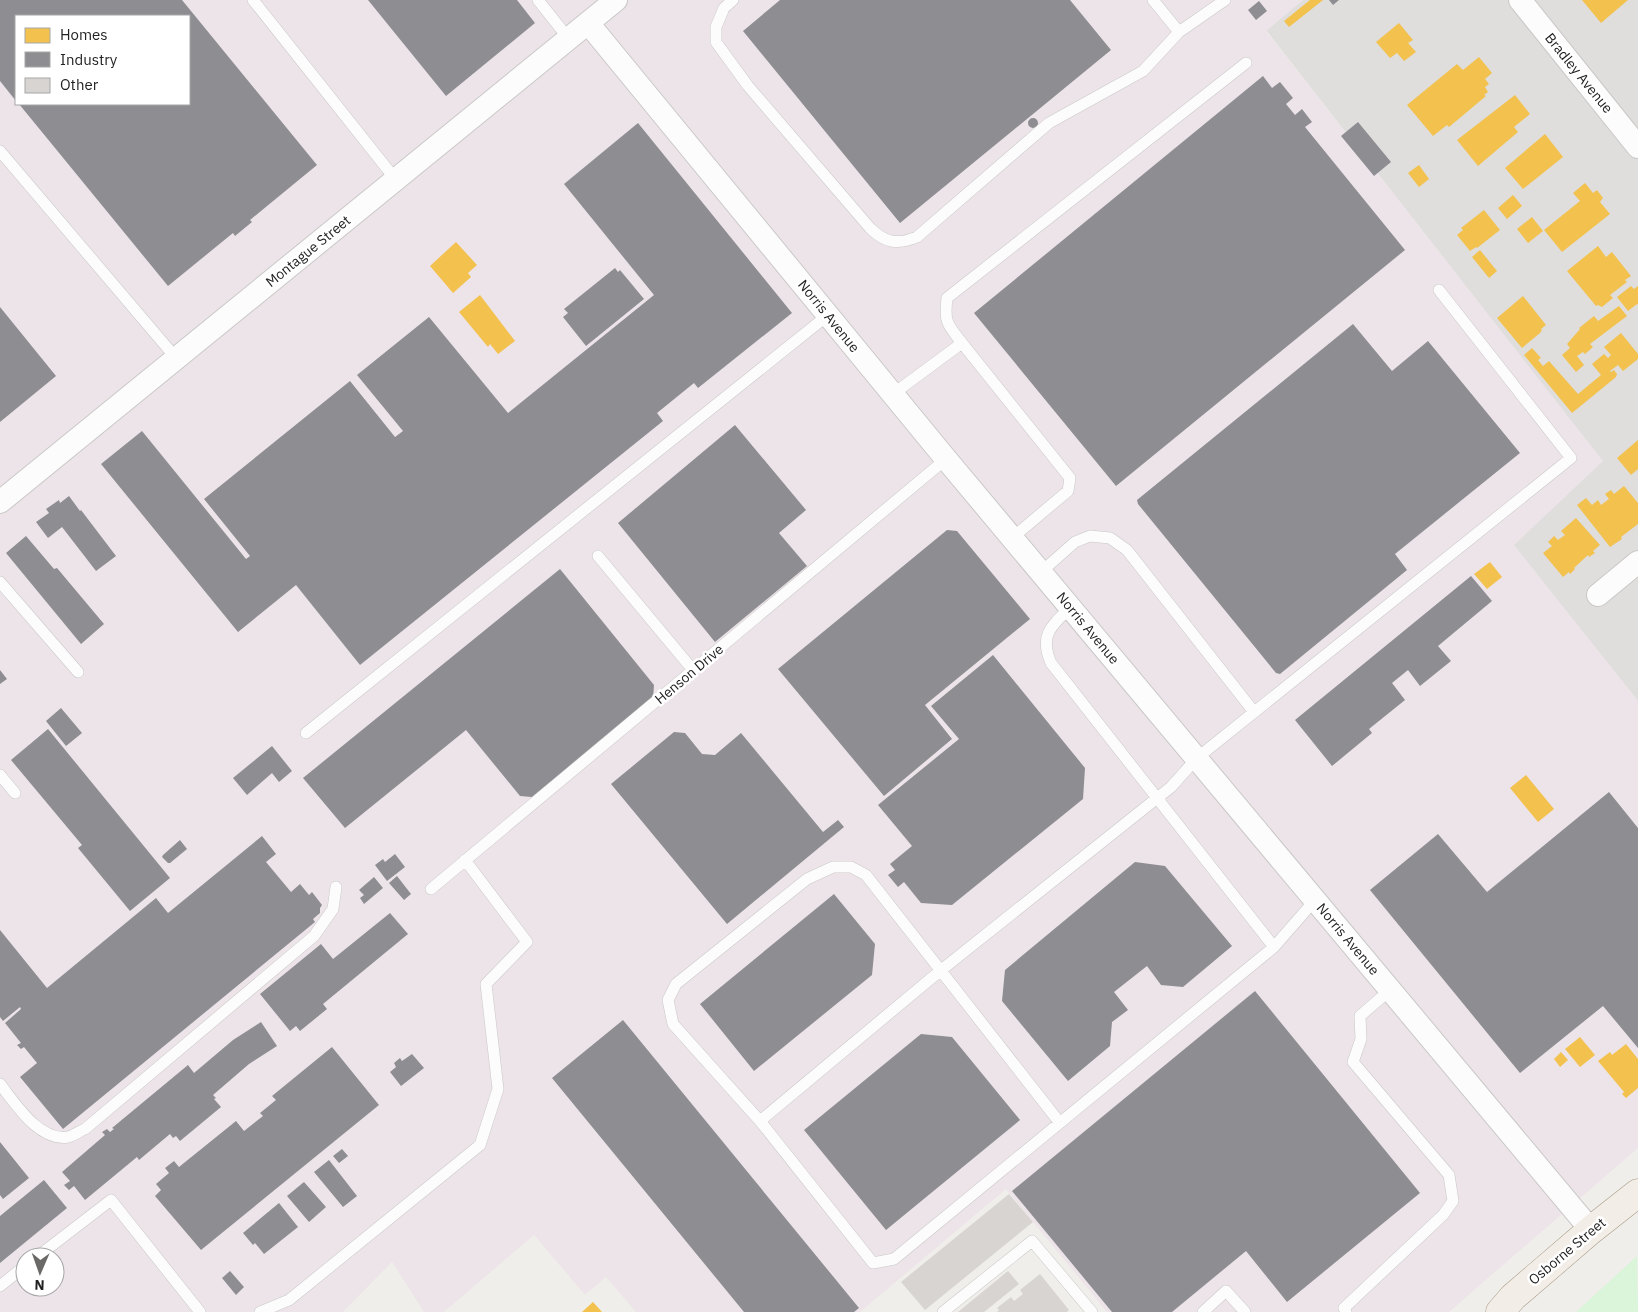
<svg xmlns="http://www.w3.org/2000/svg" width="1638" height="1312" font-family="'IBM Plex Sans',sans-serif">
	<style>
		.residential { fill: #dfdedc }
		.industrial { fill: #ede4e9; fill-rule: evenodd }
		.park { fill: #daf5da }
		.homes { fill: #f2c14e }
		.industry { fill: #8d8d92 }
		.building { fill: #d7d4d2 }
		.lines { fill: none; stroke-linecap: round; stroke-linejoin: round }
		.lane-casing { stroke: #c9c8c7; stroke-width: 12 }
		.street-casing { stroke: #c9c8c7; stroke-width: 24 }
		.primary-casing { stroke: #a79c86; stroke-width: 29 }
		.lane { stroke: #fdfcfc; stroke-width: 11 }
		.street { stroke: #fdfcfc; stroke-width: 22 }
		.primary { stroke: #f3ede7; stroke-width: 28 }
		.labels { text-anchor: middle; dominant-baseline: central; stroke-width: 5; stroke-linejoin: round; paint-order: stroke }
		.street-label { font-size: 14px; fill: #222; stroke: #fff }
	</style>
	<rect width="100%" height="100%" fill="#f0eeeb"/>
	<path class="residential" d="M1303,0h335v701l-125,-156 89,-84 -336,-431z"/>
	<path class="industrial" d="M0,0h1303l-37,31 337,430 -89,84 124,156v447l-189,164h-342l-101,-123 -146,123h-224l-30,-35 -21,18 -51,-60 -90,77h-20l-32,-50 -49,50h-343zM16,16h173v88h-173zM25,1257h30v30h-30z"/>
	<path class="park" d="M1637,1256l1,56h-62z"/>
	<path class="homes" d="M1310,0h13l-34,27 -5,-6z
		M1582,0h46l-27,23z
		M1399,23l14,17 -5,3 8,9 -12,9 -7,-8 -7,5 -14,-16z
		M1479,57l13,16 -7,6 4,5 -4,3 3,5 -4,3 2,1 -37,31 -2,-2 -14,11 -26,-31 50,-41 6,6z
		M1515,95l15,19 -16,13 4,5 -40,34 -21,-26z
		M1545,134l18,23 -40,32 -18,-21z
		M1419,165l10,14 -10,8 -11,-14z
		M1585,183l8,10 4,-3 6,8 -3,4 10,12 -48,38 -18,-22 36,-29 -7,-8z
		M1513,195l9,11 -15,13 -9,-11z
		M1484,210l16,20 -23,18 -1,-1 -6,4 -13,-16 6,-5 -2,-2z
		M1532,217l11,14 -15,12 -11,-14z
		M456,242l21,23 -9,8 3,4 -18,16 -23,-27z
		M1598,246l8,11 6,-5 19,24 -6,4 2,2 -17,13 3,3 -11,9 -4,-2 -2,1 -29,-35z
		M1480,250l17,21 -8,7 -17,-21z
		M1631,286l3,3 4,-3v19l-1,-1 -9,7 -11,-14z
		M480,295l35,46 -17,13 -8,-10 -2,3 -29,-35z
		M1523,296l23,29 -5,4 1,1 -2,3 -18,15 -25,-30z
		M1619,306l8,10 -37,28 3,3 -8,7 -2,-2 -6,4 7,9 -8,7 -14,-17 8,-7 -3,-4 13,-15 -1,-1 15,-12 4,5z
		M1621,333l17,21v5l-15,12 -5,-6 -8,6 1,1 3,-2 3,4 -1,3 -44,36 -48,-58 8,-7 9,10 -3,2 5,6 6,-5 29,33 23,-19 -9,-11 12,-10 4,4 3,-3 -7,-8z
		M1638,440v29l-7,6 -14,-17z
		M1624,486l14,17v21l-17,13 1,2 -12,8 -33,-42 9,-7 6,7 6,-5 3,5 8,-6 -4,-5 6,-4 3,4z
		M1576,518l24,27 -7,6 2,2 -6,4 -1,-2 -14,13 1,1 -5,5 -1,-2 -6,5 -20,-24 9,-7 -4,-4 6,-6 4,4 7,-5 -4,-4z
		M1490,562l12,15 -15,12 -13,-15z
		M1526,775l28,34 -16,13 -28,-34z
		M1580,1037l15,18 -15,12 -15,-18z
		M1626,1044l12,15v29l-12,10 -4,-4 2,-2 -26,-31 12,-9 2,3z
		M1561,1052l7,8 -8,7 -6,-8z
		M593,1302l9,10h-20z"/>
	<path class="industry" d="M0,0h182l135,165 -67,55 2,2 -17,14 -2,-3 -65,53 -149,-182h170v-88h-173v85l-16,-20z
		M368,0h149l18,23 -89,73z
		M780,0h290l41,50 -211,173 -157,-192z
		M1329,0h10l-6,5z
		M1259,1l8,10 -11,9 -8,-10z
		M1263,76l9,12 8,-6 13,16 -7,6 9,11 7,-6 10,13 -7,5 100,123 -289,236 -142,-173z
		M1028 123a5 5 0 1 1 10 0a5 5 0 1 1-10 0Z
		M1358,122l33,40 -17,14 -33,-40z
		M638,123l154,190 -94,75 -4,-5 -37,30 6,8 -303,244 -64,-80 -58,47 -137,-168 41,-33 104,128 4,-3 -46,-57 146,-118 45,56 8,-6 -46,-56 72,-58 79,96 146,-118 -90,-111z
		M615,268l3,4 2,-2 24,29 -58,47 -23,-29 5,-4 -4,-4z
		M0,307l56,69 -56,46z
		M1353,324l39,47 36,-30 92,112 -125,101 12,16 -127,104 -4,-1 -138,-169 -1,-4z
		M735,425l71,85 -27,23 28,33 -92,76 -97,-119z
		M69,496l11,15 1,-1 35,46 -20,15 -34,-44 -14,11 -12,-16 13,-9 -3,-4 13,-9 1,3z
		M947,530l10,1 73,88 -105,86 27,34 -68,57 -106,-127z
		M26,536l28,33 3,-1 47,56 -23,20 -75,-91z
		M560,569l94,116 -1,14 -121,98 -12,-1 -54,-66 -121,98 -42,-50z
		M1471,576l21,25 -54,45 13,15 -31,25 -12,-16 -16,13 13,17 -36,29 3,4 -40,33 -37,-46z
		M993,655l92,113 -2,31 -131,106 -31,-2 -17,-21 -6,5 -10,-12 7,-5 -5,-6 22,-18 -34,-41 81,-66 -28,-33z
		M0,670l7,9 -7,5z
		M61,708l21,25 -16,13 -20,-25z
		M48,729l122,149 -40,33 -52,-63 4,-3 -71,-85z
		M674,732l11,1 17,21 13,1 26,-22 82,99 15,-12 6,7 -117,97 -116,-140z
		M272,746l20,25 -13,11 -7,-9 -25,22 -14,-17z
		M1609,792l29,36v220l-35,-42 -83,67 -150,-183 68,-56 49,58z
		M262,836l14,18 -10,8 25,30 9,-8 9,11 3,-3 10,13 -2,3v5l-7,6 2,3 -252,207 -43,-52 17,-14 -13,-16 -3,2 -4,-4 4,-2 -16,-20 16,-14 -1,-2 -17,14 -3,-4v-87l47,58 109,-90 12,15z
		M180,840l7,9 -17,14h-2l-6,-6 1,-2z
		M395,854l10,13 -18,14 -12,-16 8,-6 2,3z
		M1135,862l30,4 67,80 -49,41 -22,-2 -14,-19 -33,26 14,18 -16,12 -2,24 -42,35 -66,-80 3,-31z
		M397,876l14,18 -7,6 -15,-17z
		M374,877l9,11 -19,16 -4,-6 4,-3 -5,-5z
		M834,894l41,50 -3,31 -118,96 -54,-67z
		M390,913l18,21 -85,70 4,5 -27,22 -4,-5 -6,5 -30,-37 61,-50 12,15z
		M1255,991l165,202 -133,109 -41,-51 -74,61h-60l-100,-121z
		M623,1020l236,288 -5,4h-110l-192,-234z
		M261,1022l16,24 -28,18 -36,31 3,3 -2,1 7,8 -41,34 -4,-5 -3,2 -3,-4 -31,26 -2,-3 -52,43 -11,-14 -5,4 -5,-5 6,-4 -8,-9 43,-37 -3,-3 5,-3 3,3 4,-3 -2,-1 76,-63 6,8 39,-33z
		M921,1034l31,3 68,83 -134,110 -82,-100z
		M332,1047l47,58 -178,145 -46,-54 6,-6 -5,-6 13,-11 -4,-5 9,-7 5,6 57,-46 8,10 19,-15 -3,-3 16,-13 -4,-4z
		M412,1054l12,14 -23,18 -11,-14 6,-5 -2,-4 6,-5 2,3z
		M0,1142l29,36 -26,21 -3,-4z
		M342,1149l6,7 -9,7 -6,-7z
		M329,1160l28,36 -14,11 -29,-35z
		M44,1180l23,28 -67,55v-47z
		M304,1182l22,25 -17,15 -22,-26z
		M279,1203l19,24 -34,27 -9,-11 -2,2 -10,-12z
		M230,1271l14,16 -8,8 -14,-17z"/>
	<path class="building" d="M1009,1194l24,28 -108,88 -24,-28z
		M1008,1271l11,13 -35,28h-26z
		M1040,1274l29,36 -2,2h-70l2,-2 -2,-2 14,-11 3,4 9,-7 -3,-4z"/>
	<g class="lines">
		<defs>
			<path id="lane" d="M253,0l143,180
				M538,0l31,39
				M733,0l-9,8 -8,19v15l32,44 122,142c15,15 27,17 47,9l132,-114 94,-52 36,-39 -26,-32
				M1179,32l46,-32
				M0,151l176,207
				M962,343c-15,-19 -18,-21 -15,-45l299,-235
				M893,394l69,-51 108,135 -2,13 -56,47
				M598,556l95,114
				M1041,572l34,-30 15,-6 20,2 17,12 127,162
				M0,582l78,90
				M1071,607c-20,19 -32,28 -20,56l223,284
				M306,733l522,-418
				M0,775l15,18
				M431,889l515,-430
				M0,1084c15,19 39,58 68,53 5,-1 12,-6 17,-8l229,-193 19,-27 3,-22
				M760,1121l180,-150 231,-184 26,-29 374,-300 -132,-168
				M1060,1123l-194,-248 -15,-8h-18l-26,12 -131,105 -8,16 5,24 87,97 113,142 21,-4 380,-312 41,-47
				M37,1257l74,-57 89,112
				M0,1286l25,-20
				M260,1312l29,-12 191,-155 18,-56 -12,-105 41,-42 -62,-82
				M943,1312l89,-71 60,71
				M1203,1312l23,-21 19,21
				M1346,1312l-2,-4 99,-93 10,-14 -4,-26 -96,-113 8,-23 -1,-23 30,-26"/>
			<path id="street" d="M1520,0l118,147
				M588,23l358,436 645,771
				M0,502l616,-502
				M1598,595l40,-33"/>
			<path id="primary" d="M1500,1312l13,-15 78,-67 47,-37"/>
		</defs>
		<use href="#lane" class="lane-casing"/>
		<use href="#street" class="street-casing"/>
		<use href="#primary" class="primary-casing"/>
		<use href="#lane" class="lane"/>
		<use href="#street" class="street"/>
		<use href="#primary" class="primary"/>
	</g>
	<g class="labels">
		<g class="street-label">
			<text transform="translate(1579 73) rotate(51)">Bradley Avenue</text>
			<text transform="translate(308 251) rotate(-39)">Montague Street</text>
			<text transform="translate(829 316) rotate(51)">Norris Avenue</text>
			<text transform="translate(1088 628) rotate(50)">Norris Avenue</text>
			<text transform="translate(689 674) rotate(-40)">Henson Drive</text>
			<text transform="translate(1348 939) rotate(50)">Norris Avenue</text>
			<text transform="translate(1567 1251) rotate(-40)">Osborne Street</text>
		</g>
	</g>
	<rect x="15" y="15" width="175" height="90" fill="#ffffff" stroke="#a7a7a7"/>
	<rect x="25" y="28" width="25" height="15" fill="#f2c14e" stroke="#a7a7a7"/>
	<text x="60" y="40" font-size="15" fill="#222222">Homes</text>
	<rect x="25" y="52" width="25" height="15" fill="#8d8d92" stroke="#a7a7a7"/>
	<text x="60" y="65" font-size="15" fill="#222222">Industry</text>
	<rect x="25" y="78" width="25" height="15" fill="#d7d4d2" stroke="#a7a7a7"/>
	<text x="60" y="90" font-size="15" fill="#222222">Other</text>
	<g transform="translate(40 1272) rotate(182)"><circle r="24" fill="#ffffff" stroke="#a7a7a7"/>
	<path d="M0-4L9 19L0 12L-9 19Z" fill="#6a6968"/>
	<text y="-8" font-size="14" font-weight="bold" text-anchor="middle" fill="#222222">N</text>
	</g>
</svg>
